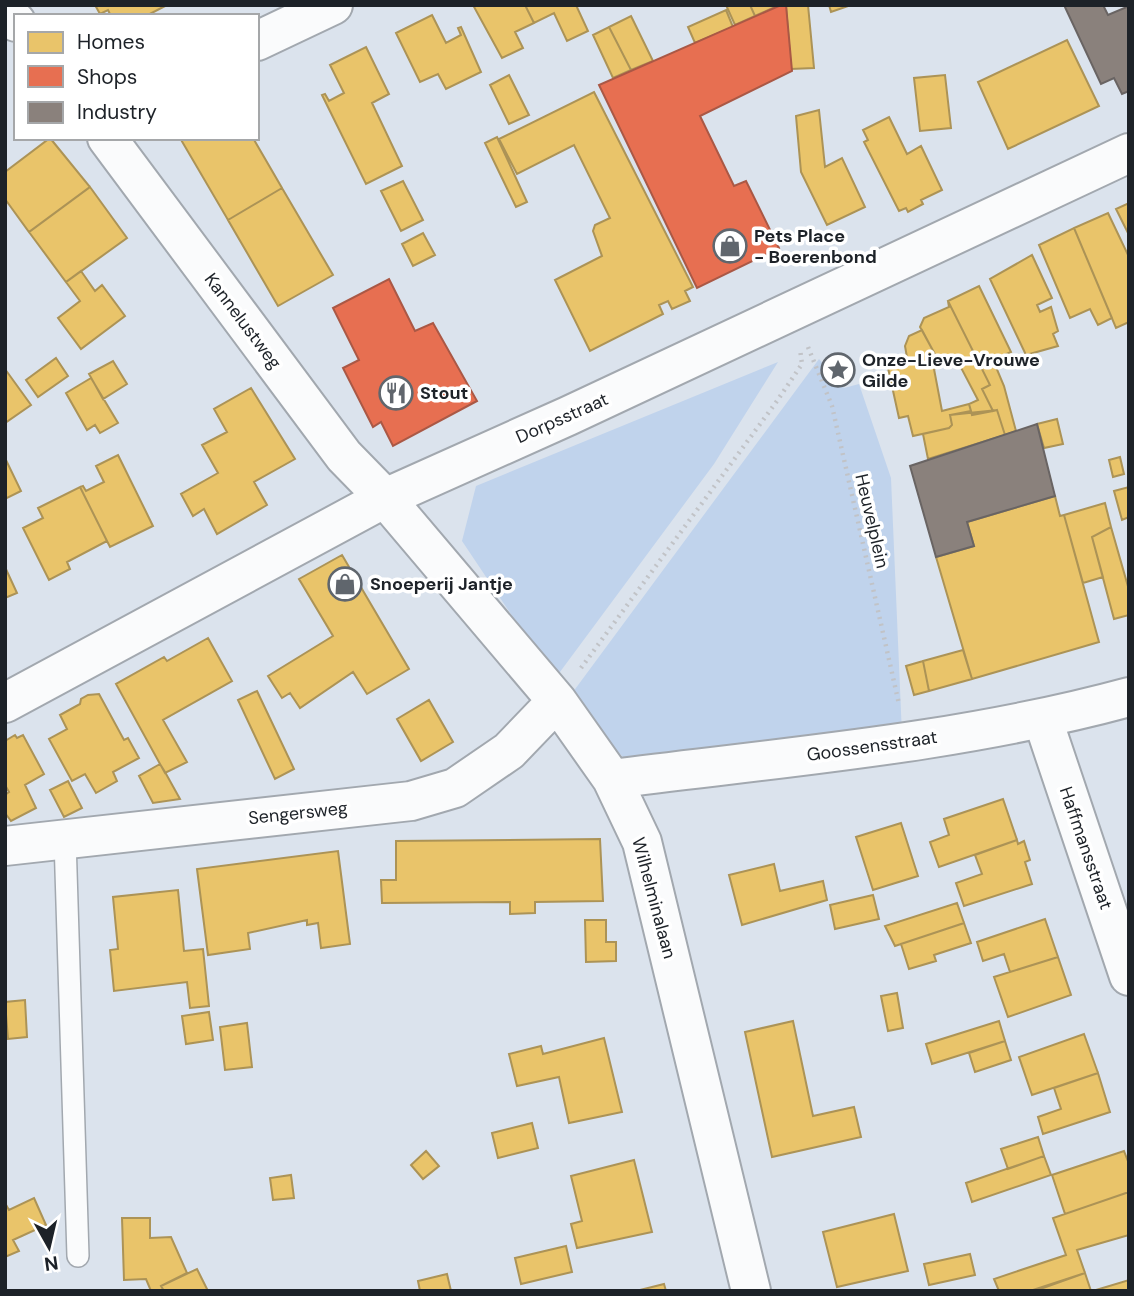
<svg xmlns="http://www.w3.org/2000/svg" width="1134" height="1296" font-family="'DM Sans',sans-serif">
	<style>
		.green { fill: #c0d3ec }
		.homes { fill: #e9c46a; stroke: #ac9356; stroke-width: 2 }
		.shops { fill: #e76f51; stroke: #aa5845; stroke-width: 2 }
		.industry { fill: #8a817c; stroke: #696463; stroke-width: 2 }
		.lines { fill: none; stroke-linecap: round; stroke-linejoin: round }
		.lane-casing { stroke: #a2a8af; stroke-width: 24 }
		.street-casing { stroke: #a2a8af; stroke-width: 42 }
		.secondary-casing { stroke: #a2a8af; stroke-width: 42 }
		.path { stroke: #c1c3c7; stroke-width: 4.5; stroke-dasharray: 2 5; stroke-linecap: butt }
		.lane { stroke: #fafbfc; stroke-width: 21 }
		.street { stroke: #fafbfc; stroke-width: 38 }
		.secondary { stroke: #fafbfc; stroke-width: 38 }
		.labels { text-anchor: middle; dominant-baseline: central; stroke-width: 7; stroke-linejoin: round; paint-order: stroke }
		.poi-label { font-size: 18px; font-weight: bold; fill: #1d2228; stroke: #fff; text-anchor: start }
		.street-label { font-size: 18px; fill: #1d2228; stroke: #fff }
	</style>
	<rect width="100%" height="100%" fill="#dbe3ed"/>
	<path class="green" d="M819,359l25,29 15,-4 32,94 11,257 -275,27 -57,-66z
		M778,362l-64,102 -157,212 -10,-8 -85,-127 14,-55z"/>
	<path class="homes" d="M95,5h72l-21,11h-35l-3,-6 -8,4z
		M473,5h52l9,18 -19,9 8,16 -21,10z
		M525,5h51l12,26 -21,10 -13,-28 -20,10z
		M726,5h24l5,11 -20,9z
		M750,5h24l1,2 -20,9z
		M808,5l6,63 -23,1 -5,-63z
		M829,5h22l-20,7z
		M726,10l7,17 -38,16 -7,-16z
		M432,15l14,28 15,-8 -3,-7 3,-1 20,45 -35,17 -8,-15 -18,8 -24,-49z
		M631,16l22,45 -22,9 -22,-43z
		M609,27l22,43 -18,8 -20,-43z
		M1067,40l32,66 -91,43 -30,-67z
		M366,47l23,47 -17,9 30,63 -36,18 -44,-89 3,-1 4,7 15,-8 -14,-28z
		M509,75l20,40 -20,9 -19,-39z
		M945,75l6,53 -31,3 -6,-53z
		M594,92l99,195 -8,4 5,10 -18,8 -4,-8 -9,4 4,9 -73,37 -35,-71 47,-24 -9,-25 2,-6 15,-7 -36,-73 -57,29 -18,-35z
		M819,110l6,57 17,-9 23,49 -38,18 -26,-53 -5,-56z
		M889,117l18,37 14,-8 21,44 -21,10 2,4 -15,8 -2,-4 -7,3 -35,-69 4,-2 -5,-10z
		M497,137l30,65 -11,5 -31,-64z
		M50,138l40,49 -61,45 -24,-33v-27z
		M180,138h73l29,50 -54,32z
		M403,181l20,39 -22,11 -20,-40z
		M90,187l37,51 -61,44 -37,-50z
		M282,188l51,87 -55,31 -50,-86z
		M1129,203v32l-13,-26z
		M1108,213l21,44v65l-13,6 -42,-100z
		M1074,228l38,90 -14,7 -8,-16 -20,9 -31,-73z
		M423,233l12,22 -22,11 -11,-22z
		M1032,255l20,43 -15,7 3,7 11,-5 7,24 -5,3 5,12 -32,9 -36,-76z
		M81,271l14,20 7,-6 23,31 -44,33 -23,-31 22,-17 -14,-19z
		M979,286l32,66 -18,8 11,26 12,45 -11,4 -8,-25 -4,1 -11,-22 8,-4 -42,-84z
		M948,301l42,84 -8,4 11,22 -21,4 -3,-11 9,-4 -22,-42 -18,9 -1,-9 -17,-31 4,-9 25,-11z
		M922,330l15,28 1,9 -4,2 8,42 27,-7 2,7 -21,4 2,10 -3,3 -36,8 -5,-20 -9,2 -11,-50 20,-5 -3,-17 4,-10z
		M56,358l12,18 -30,21 -12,-17z
		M113,361l14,23 -24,15 -14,-25z
		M5,369l26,36 -26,18z
		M91,378l27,45 -18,10 -5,-8 -8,5 -21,-37z
		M251,388l44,71 -41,23 13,23 -50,29 -13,-25 -11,7 -12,-22 37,-21 -16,-28 25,-13 -13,-23z
		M997,410l8,25 -77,24 -5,-25 26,-6 3,-3 -2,-10z
		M1057,419l6,25 -19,4 -7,-24z
		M118,455l35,71 -43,21 -30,-60 3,-1 3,5 18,-9 -8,-16z
		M1120,457l4,17 -11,3 -4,-17z
		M5,458l16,33 -16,8z
		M80,487l27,54 -40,21 3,7 -21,11 -26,-52 20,-10 -5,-10z
		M1129,487v30l-7,3 -8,-29z
		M1055,496l5,20 4,-1 35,127 -127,37 -36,-122 38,-11 -7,-24z
		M1105,503l6,24 -19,10 11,40 -20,6 -19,-68z
		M1111,527l18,63v25l-15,4 -22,-82z
		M342,555l67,114 -42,25 -14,-22 -53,36 -10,-15 -8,5 -14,-22 65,-40 -34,-57z
		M5,567l12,26 -12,5z
		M208,638l24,43 -69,39 24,42 -22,11 -49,-89 48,-27 3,4z
		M963,650l9,29 -43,12 -6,-30z
		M923,661l6,30 -15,4 -8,-29z
		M257,691l37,78 -19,10 -37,-79z
		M99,694l25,46 4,-2 11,20 -26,14 4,9 -21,12 -11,-19 -13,7 -23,-42 18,-10 -7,-14 20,-11 1,-5 7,-4z
		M429,700l24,42 -32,19 -24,-42z
		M15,735l2,3 6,-3 21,39 -19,11 11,23 -25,13 -6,-8v-18l4,-3 -4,-7v-44z
		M160,764l5,8 15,27 -27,4 -14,-27z
		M68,781l14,27 -18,9 -14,-27z
		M1003,799l14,41 -78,27 -9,-25 19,-7 -5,-16z
		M901,823l17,53 -45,14 -17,-53z
		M600,839l3,62 -68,1v11l-25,1v-12l-128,1 -1,-23h15v-39z
		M1017,840l1,4 6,-3 6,19 -5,2 7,22 -68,22 -8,-23 26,-9 -7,-19z
		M338,851l12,93 -29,4 -3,-25 -11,2v-5l-59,13 2,16 -42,6 -11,-86z
		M774,864l6,27 43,-10 4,19 -85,25 -13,-50z
		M178,890l6,61 19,-2 6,57 -19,2 -3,-26 -73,9 -4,-41 8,-1 -5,-52z
		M873,895l6,24 -44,10 -5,-24z
		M957,903l7,20 -69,23 -10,-20z
		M1045,919l13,38 -48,15 -6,-18 -21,7 -6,-19z
		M585,920h21v22h10v19l-30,1z
		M964,923l7,20 -37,12 2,6 -27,8 -8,-25z
		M1058,957l13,38 -63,22 -14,-40z
		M897,993l6,35 -15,3 -7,-35z
		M25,1000l2,37 -19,2 -3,-37z
		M5,1002l3,37h-3z
		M209,1012l4,28 -27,4 -4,-28z
		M793,1021l20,95 41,-9 7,30 -89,20 -27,-125z
		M999,1021l6,20 -73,23 -6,-20z
		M247,1023l5,44 -27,3 -5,-43z
		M1084,1034l14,39 -66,22 -13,-38z
		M604,1038l18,74 -53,11 -10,-46 -42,9 -8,-32 32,-8 2,8z
		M1005,1041l6,19 -36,12 -6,-19z
		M1098,1073l12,39 -67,22 -5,-17 23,-8 -7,-21z
		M532,1123l6,25 -40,10 -6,-25z
		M1038,1137l6,19 -36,13 -7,-20z
		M426,1151l13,15 -16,13 -12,-14z
		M1124,1151l5,13v28l-64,22 -13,-39z
		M1044,1156l7,19 -79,27 -6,-19z
		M634,1160l18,72 -75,16 -6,-24 11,-3 -11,-45z
		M291,1175l3,23 -21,2 -3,-22z
		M1129,1192v43l-52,15 8,23 -55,18h-31l-5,-12 72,-24 -13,-37z
		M34,1198l12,27 -33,15 6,11 -14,6v-54l4,7z
		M894,1214l14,57 -71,16 -14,-55z
		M122,1218h28v20l21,-1 16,36 -26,13 3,5h-13l-5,-12 -22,1z
		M566,1246l6,26 -51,12 -6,-26z
		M970,1254l5,21 -46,10 -5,-21z
		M197,1269l11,22h-44l-3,-5z
		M1085,1273l6,18h-46l-2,-3z
		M447,1274l4,17h-31l-2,-10z
		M1129,1280v11l-33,-1z
		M664,1284l2,7h-30z"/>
	<path class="shops" d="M781,5h5l6,66 -92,45 34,70 12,-5 33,67 -82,40 -98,-203z
		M389,279l26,52 18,-8 44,78 -84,45 -12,-24 -8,5 -30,-59 16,-8 -26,-52z"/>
	<path class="industry" d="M1064,5h39l5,10 21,-9v85l-7,3 -8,-16 -13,6z
		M1037,424l18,72 -88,26 7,24 -38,11 -26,-91z"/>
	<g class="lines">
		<defs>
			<path id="lane" d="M65,839l13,417"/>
			<path id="street" d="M5,10l11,12
				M257,41l76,-36
				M107,138l237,318 41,42 172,203 55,78 30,63 109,449
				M1043,720l86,256
				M612,779c173,-22 348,-36 517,-82
				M5,846l406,-45 44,-13 54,-37 48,-50"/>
			<path id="secondary" d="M5,703l380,-205 183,-82 561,-263"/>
		</defs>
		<use href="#lane" class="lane-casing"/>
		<use href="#street" class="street-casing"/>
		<use href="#secondary" class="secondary-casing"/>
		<path class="path" d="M808,347l24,59 67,298
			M581,668l196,-267 25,-37 -2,-15"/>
		<use href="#lane" class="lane"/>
		<use href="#street" class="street"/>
		<use href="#secondary" class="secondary"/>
	</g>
	<defs>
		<symbol id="shop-ring" viewBox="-11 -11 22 22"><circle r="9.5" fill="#fff" stroke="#60666d" stroke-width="1.5"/><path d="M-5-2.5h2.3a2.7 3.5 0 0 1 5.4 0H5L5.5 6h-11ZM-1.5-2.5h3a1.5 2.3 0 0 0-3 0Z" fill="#60666d"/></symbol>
		<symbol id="sight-ring" viewBox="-11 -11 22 22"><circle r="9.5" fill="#fff" stroke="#60666d" stroke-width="1.5"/><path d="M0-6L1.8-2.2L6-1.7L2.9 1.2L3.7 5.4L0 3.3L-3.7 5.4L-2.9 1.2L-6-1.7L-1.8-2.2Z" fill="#60666d"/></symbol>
		<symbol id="restaurant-ring" viewBox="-11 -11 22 22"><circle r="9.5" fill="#fff" stroke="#60666d" stroke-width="1.5"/><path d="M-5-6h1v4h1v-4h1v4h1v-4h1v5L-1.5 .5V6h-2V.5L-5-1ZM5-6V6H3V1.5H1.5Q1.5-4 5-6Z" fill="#60666d"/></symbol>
	</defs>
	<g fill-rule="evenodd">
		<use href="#shop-ring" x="711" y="227" width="38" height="38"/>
		<use href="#sight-ring" x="819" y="351" width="38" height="38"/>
		<use href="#restaurant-ring" x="377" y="374" width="38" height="38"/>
		<use href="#shop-ring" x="326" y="565" width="38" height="38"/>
	</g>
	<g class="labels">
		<g class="poi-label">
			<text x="754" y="236">Pets Place<tspan x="754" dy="21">- Boerenbond</tspan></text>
			<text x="862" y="360">Onze-Lieve-Vrouwe<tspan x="862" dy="21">Gilde</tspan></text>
			<text x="420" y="393">Stout</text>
			<text x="370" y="584">Snoeperij Jantje</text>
		</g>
		<g class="street-label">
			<text transform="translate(243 321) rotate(53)">Kannelustweg</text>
			<text transform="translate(562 418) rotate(-24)">Dorpsstraat</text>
			<text transform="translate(872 521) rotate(77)">Heuvelplein</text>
			<text transform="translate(872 746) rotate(-8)">Goossensstraat</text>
			<text transform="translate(298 813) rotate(-6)">Sengersweg</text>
			<text transform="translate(1086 848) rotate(71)">Haffmansstraat</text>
			<text transform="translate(654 898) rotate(75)">Wilhelminalaan</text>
		</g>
	</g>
	<rect width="1134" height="1296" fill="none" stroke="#1d2228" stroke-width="14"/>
	<rect x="14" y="14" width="245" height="126" fill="#ffffff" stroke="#a5a7a9" stroke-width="2"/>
	<rect x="28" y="32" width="35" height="21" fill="#e9c46a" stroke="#a5a7a9" stroke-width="2"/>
	<text x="77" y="49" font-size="21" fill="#1d2228">Homes</text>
	<rect x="28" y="66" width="35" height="21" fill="#e76f51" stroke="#a5a7a9" stroke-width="2"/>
	<text x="77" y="84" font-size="21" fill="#1d2228">Shops</text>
	<rect x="28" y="102" width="35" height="21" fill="#8a817c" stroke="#a5a7a9" stroke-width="2"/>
	<text x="77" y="119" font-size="21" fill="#1d2228">Industry</text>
	<g transform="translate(49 1247) rotate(172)" stroke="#ffffff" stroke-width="5" paint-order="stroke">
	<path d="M0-5L12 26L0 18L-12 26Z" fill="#1d2228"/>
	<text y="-10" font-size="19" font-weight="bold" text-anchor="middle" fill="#1d2228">N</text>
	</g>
</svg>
